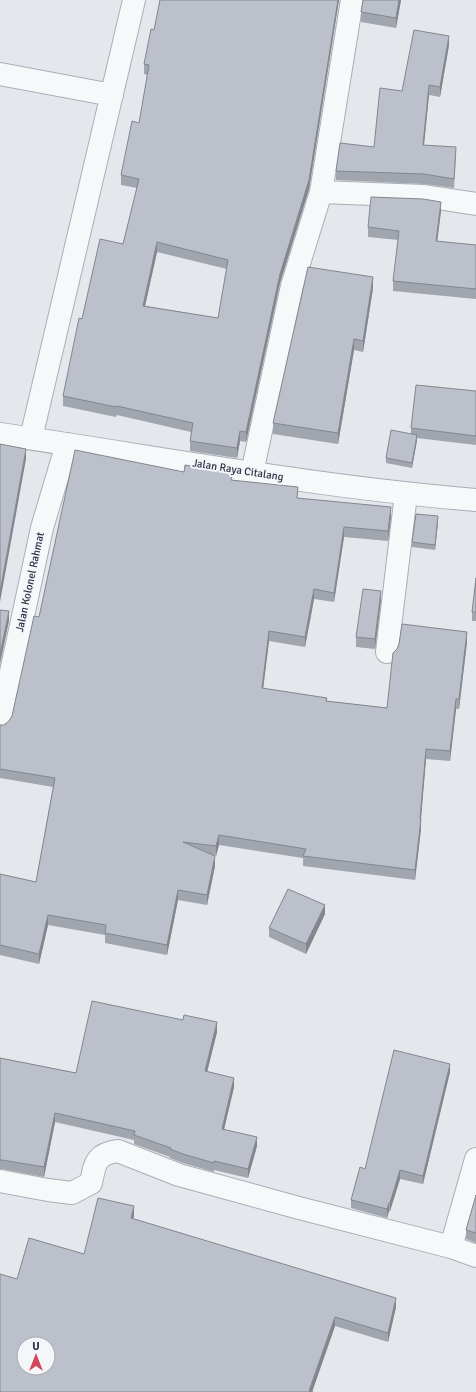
<svg xmlns="http://www.w3.org/2000/svg" width="476" height="1392" font-family="Signika,sans-serif">
	<style>
		.lines { fill: none; stroke-linecap: round; stroke-linejoin: round }
		.minor-casing { stroke: #a9aeb7; stroke-width: 24 }
		.tertiary-casing { stroke: #a9aeb7; stroke-width: 24 }
		.minor { stroke: #f7f8fa; stroke-width: 22 }
		.tertiary { stroke: #f7f8fa; stroke-width: 22 }
		.wall { fill: #a1a5ae; fill-rule: evenodd }
		.shaded-wall { fill: #83868d }
		.building { fill: #bbc0ca; stroke: #83868d; fill-rule: evenodd }
		.labels { text-anchor: middle; dominant-baseline: central; stroke-width: 4; stroke-linejoin: round; paint-order: stroke }
		.street-label { font-size: 11px; fill: #2b3445; stroke: #f4f6f9 }
	</style>
	<rect width="100%" height="100%" fill="#e4e7ec"/>
	<g class="lines">
		<defs>
			<path id="minor" d="M0,74l112,21
				M321,192l103,4 52,8
				M31,438l103,-438
				M252,473l40,-187 29,-94 31,-192
				M387,652l19,-158
				M0,723l42,-195 25,-84
				M0,1181l48,9 24,3 19,-10c4,-19 4,-29 27,-32l61,24 120,33 152,39 25,9
				M451,1247l25,-88"/>
			<path id="tertiary" d="M0,434c158,23 316,53 476,66"/>
		</defs>
		<use href="#minor" class="minor-casing"/>
		<use href="#tertiary" class="tertiary-casing"/>
		<use href="#minor" class="minor"/>
		<use href="#tertiary" class="tertiary"/>
	</g>
	<path class="wall" d="M160,0h179l-30,189 -29,94 -34,159 -6,-1 -3,17 -47,-7v-10l1,-9 -74,-17 -1,2 -53,-11v-10l19,-77 41,-75 14,-56 -16,-3v-10l18,-52 9,-48 -4,-1v-10l10,-34zM157,252l70,17 -9,49 -73,-12z
		M401,0l-5,28 -35,-6v-10z
		M449,45l-9,52 -11,-2 -5,50 32,11 -2,32 -30,-4 -88,-4v-9l38,-24 28,-56z
		M441,211l-4,31 39,3v54l-83,-8v-10l5,-41 -30,-3v-10z
		M373,288l-10,64 -9,-2 -16,94 -65,-10v-11z
		M476,391v54l-59,-7 -5,30 -26,-5v-5l25,-24v-6z
		M184,472l49,8 65,18 93,19 -3,24 -44,-4 -10,65 -20,-3 -9,48 -36,-6 -6,47 64,13 60,7 80,-66 -8,67h-3l-6,52 -24,-2 -5,60v10l-6,51 -112,-14v-8l-84,-13 -3,11 -2,-1 1,11 -8,39 -29,-5 -11,55 -62,-12v-8l-57,-10 -9,39 -39,-9v-81l36,8 17,-95 -53,-9v-53h4l5,-4 3,-5 27,-99z
		M438,522l-3,28 -23,-3v-5z
		M476,578v43h-4v-9z
		M381,600l-6,49 -19,-2v-10z
		M325,914l-19,40 -37,-17v-9z
		M217,1032l-10,40 27,15 -10,42 33,17 -9,32 -34,-8v2l-31,-9 -13,-5v-1l-36,-13v-4l-79,-18 -11,55 -42,-8h-2v-111l76,15z
		M450,1072l-27,112 -23,-5 -10,32h-1l-2,7 -36,-10v-8l14,-31z
		M476,1195v48l-10,-4v-9z
		M134,1216l-1,3 263,88 -8,35 -53,-16 -23,66 -295,-113 67,-25z"/>
	<path class="shaded-wall" d="M338,0h1l-30,189 -29,94 -34,159v-10z
		M399,0h2l-5,28v-10z
		M449,36v9l-9,52v-10z
		M429,85v10l-6,59v-9z
		M441,202v9l-5,40v-10z
		M157,242v10l-14,63v-9z
		M373,277v11l-10,64v-11z
		M354,339v11l-16,94v-11z
		M240,431v10l-3,17v-10z
		M417,435v6l-5,27v-5z
		M26,449v10l-26,143v-10z
		M391,507v10l-3,24v-10z
		M438,516v6l-3,28v-5z
		M344,527v10l-10,65v-9z
		M314,589v10l-9,48v-10z
		M381,591v9l-6,49v-10z
		M9,611v10l-9,43v-10z
		M269,631v10l-7,57v-10z
		M467,632v10l-8,67v-10z
		M456,699v10l-6,52v-10z
		M426,749v10l-6,70v-10z
		M421,819v10l-6,51v-10z
		M219,835v10l-3,11v-10z
		M215,856v10l-8,39v-10z
		M178,890v10l-11,55v-10z
		M325,905v9l-19,40v-10z
		M48,915v10l-9,39v-10z
		M217,1022v10l-12,48v-9z
		M450,1064v8l-27,112v-8z
		M234,1078v9l-12,51v-9z
		M55,1113v9l-11,55v-10z
		M257,1137v9l-9,32v-9z
		M400,1170v9l-10,32v-8z
		M389,1203v8l-2,7v-9z
		M134,1206v10l-3,11v-9z
		M396,1298v9l-8,35v-9z
		M335,1317v9l-23,66 -3,-1z"/>
	<path class="building" d="M160,0h178l-29,180 -29,94 -34,158 -6,-1 -3,17 -47,-7 3,-18 -76,-17 -1,1 -53,-11 16,-78 3,1 18,-80 23,5 16,-65 -18,-4 11,-54 7,2 10,-58 -5,-1 7,-35 3,1zM157,242l71,18 -10,58 -75,-12z
		M363,0h36l-3,18 -35,-6z
		M414,30l35,6 -9,51 -11,-2 -6,60 33,2 -2,32 -30,-5 -88,-3 4,-28 34,4 6,-59 22,3z
		M371,197l52,2 18,3 -5,39 40,4v44l-83,-8 6,-50 -31,-4z
		M308,267l65,10 -10,64 -9,-2 -16,94 -65,-10z
		M416,385l60,6v45l-65,-8z
		M391,430l26,5 -5,28 -26,-5z
		M0,444l26,5 -26,143z
		M75,450l109,22 1,-7 48,8 -2,7 67,7 -1,11 94,9 -3,24 -44,-4 -10,66 -20,-4 -9,48 -36,-6 -7,57 65,10 -1,3 61,7 6,-55 4,-4 2,-5 3,-20 65,8 -8,67h-3l-6,52 -24,-2 -6,70h1l-6,51 -112,-14 3,-7 -87,-14 -3,11 -33,-4 32,14 -8,39 -29,-5 -11,55 -62,-12 1,-8 -58,-10 -9,39 -39,-9v-71l36,8 19,-104 -55,-9v-44h4l5,-4 3,-5 22,-100 5,1z
		M416,514l22,2 -3,29 -23,-3z
		M476,578v34h-4z
		M363,589l18,2 -6,48 -19,-2z
		M0,610l9,1 -9,43z
		M288,889l37,16 -19,39 -37,-16z
		M92,1001l91,19 1,-5 33,7 -12,49 29,7 -12,51 35,8 -9,32 -34,-8v2l-31,-9 -13,-5 1,-1 -37,-13 1,-4 -80,-18 -11,54 -42,-7h-2v-102l76,15z
		M394,1050l56,14 -27,112 -23,-6 -10,33h-1l-2,6 -36,-9 9,-33 5,2z
		M476,1195v38l-10,-3z
		M98,1198l36,8 -3,12 265,80 -8,35 -53,-16 -26,74 4,1h-313v-118l17,5 12,-41 55,16zM24,1344h24v24h-24z"/>
	<g class="labels">
		<g class="street-label">
			<text transform="translate(238 470) rotate(9)">Jalan Raya Citalang</text>
			<text transform="translate(30 582) rotate(-78)">Jalan Kolonel Rahmat</text>
		</g>
	</g>
	<g transform="translate(36 1356)"><circle r="19" fill="#f4f6f9" stroke="#a4a8b1"/>
	<path d="M0-3L7 15L0 10L-7 15Z" fill="#d1495b"/>
	<text y="-6" font-size="11" font-weight="bold" text-anchor="middle" fill="#2b3445">U</text>
	</g>
</svg>
